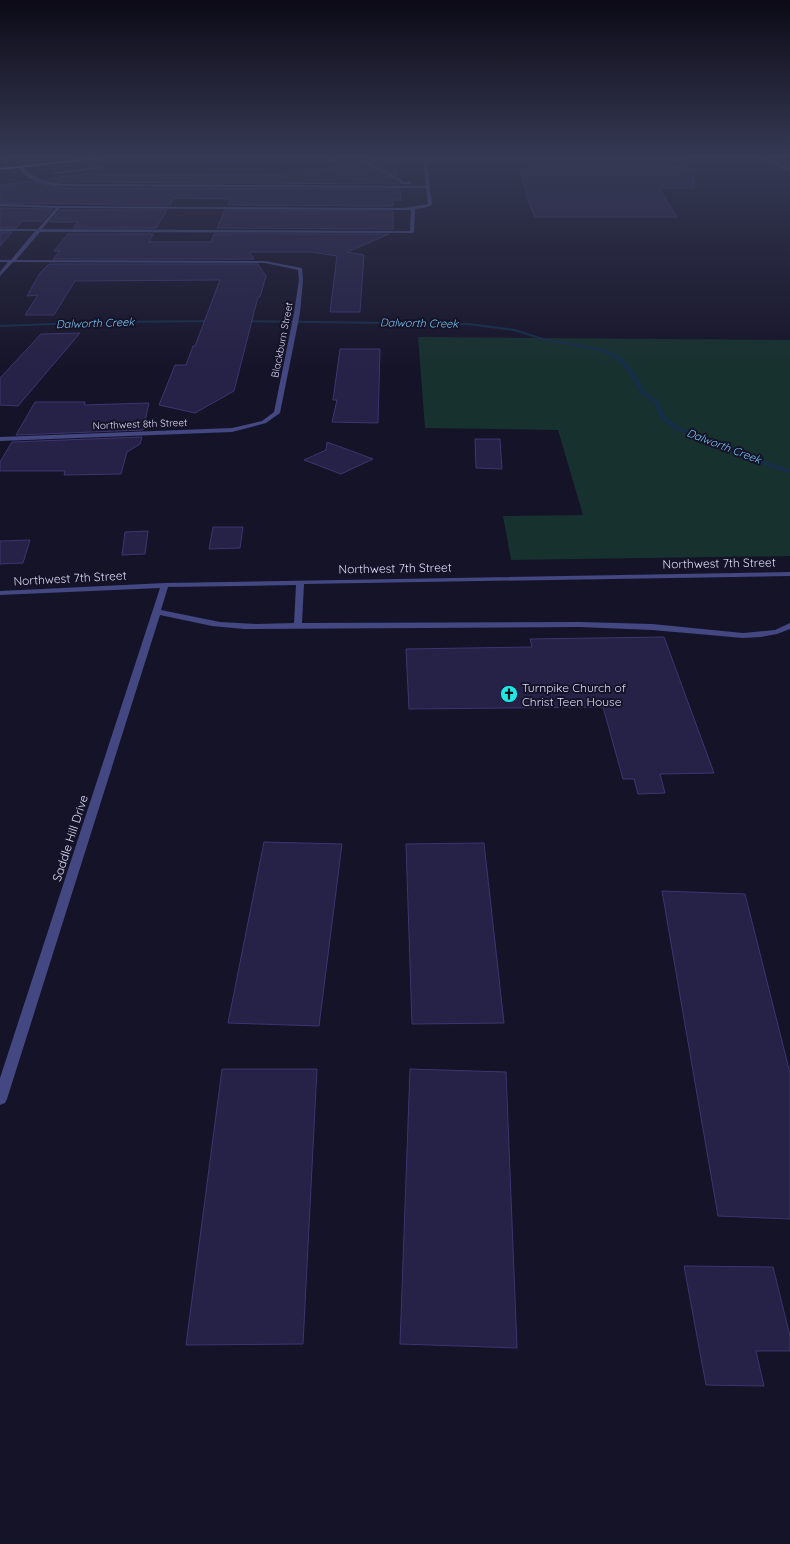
<svg xmlns="http://www.w3.org/2000/svg" width="790" height="1544" font-family="Quicksand,sans-serif">
	<style>
		.green { fill: #17312e }
		.lines { fill: none; stroke-linecap: round; stroke-linejoin: round }
		.stream { fill: #152e4a; fill-rule: evenodd }
		.building { fill: #252147; stroke: #3b3670 }
		.minor { fill: #434782; fill-rule: evenodd }
		.major { fill: #b370f0; fill-rule: evenodd }
		.labels { text-anchor: middle; dominant-baseline: central; stroke-width: 4; stroke-linejoin: round; paint-order: stroke }
		.far-street-label { font-size: 10px; fill: #dedefb; stroke: #151328 }
		.far-water-label { font-size: 11px; font-style: italic; fill: #77c5f1; stroke: #151328 }
		.street-label { font-size: 12px; fill: #dedefb; stroke: #151328 }
		.poi-label { font-size: 12px; fill: #dedefb; stroke: #151328; text-anchor: start }
	</style>
	<rect width="100%" height="100%" fill="#151328"/>
	<path class="green" d="M418,337l372,3v216l-279,4 -8,-44 80,-1 -25,-85 -133,-2z"/>
	<g class="lines">
		<path class="stream" d="M216,320l2,1v1l-114,1 -104,4v-2l104,-4z
			M239,320l229,3 47,6 28,9 60,11 18,8 10,11 14,24 13,9 7,15 13,11 81,33 31,9v4l-35,-11 -81,-33 -14,-11 -6,-15 -13,-9 -14,-24 -10,-11 -17,-8 -58,-11 -28,-9 -46,-6 -231,-3v-1z"/>
	</g>
	<path class="building" d="M396,161l2,15 -26,-13z
		M363,164l33,17 3,3 -338,-2 -13,-3 44,-5 181,1z
		M628,166l66,2v20h-35l18,29h-142l-10,-23h2l-8,-25h8v-2z
		M33,181l28,7 339,1 1,11h-8v6l-165,-1 3,-6 -58,-1 -3,7 -170,-2v-18z
		M0,208l53,1 -11,12h-20l-6,7h-16z
		M61,210h106l-11,18h-83l5,-6h-28z
		M225,210l168,1v18l-176,-1z
		M0,232h12l-12,14z
		M68,234h85l-4,8h62l3,-8h175l-42,18 17,3 -4,57h-30l7,-56 -26,-4h-62l5,7h-201l7,-8h-6z
		M49,264h209l8,12 -6,21h-2l-24,94 -39,22 -36,-8 16,-40h11l7,-19h2l25,-66 -145,1 -21,34h-29l13,-20 -11,1 13,-23z
		M80,333l-62,73 -18,-1v-27l41,-44z
		M340,349h40l-2,74 -46,-1 5,-22h-4z
		M35,402h50l-1,3 65,-2 -6,27 -127,5z
		M142,437l-2,7 -13,8 -6,22 -57,1 1,-4h-65v-9l12,-20z
		M475,439h25l2,30 -26,-1z
		M327,442l46,17 -32,15 -37,-14 22,-10z
		M213,527h30l-3,21 -31,1z
		M148,531l-3,23 -23,1 3,-23z
		M30,540l-7,23 -23,1v-23z
		M664,637l50,136 -54,1 5,19 -27,1 -4,-15h-11l-20,-72 -194,2 -3,-60 126,-2 -2,-8z
		M264,842l78,2 -23,182 -91,-3z
		M484,843l20,180 -92,1 -6,-180z
		M662,891l83,3 45,179v146l-72,-3z
		M222,1069h95l-14,275 -117,1z
		M410,1069l96,3 11,276 -117,-4z
		M684,1266l89,1 17,69v15h-34l8,35 -58,-1z"/>
	<g class="lines">
		<path class="minor" d="M2,156h4l1,8 -3,-1z
			M54,156h4l1,2 -3,1z
			M321,156h5l17,8 -3,1z
			M717,156l-25,3h-252l-13,3 5,43 -8,3 -9,1 -1,23 -2,1 -372,-1 -24,28 249,1 37,7 1,12 -3,33 -20,100 -14,10 -34,9 -232,9v-4l232,-9 30,-7 12,-9 20,-99 5,-33 -1,-10 -33,-7 -252,-1 -13,14v-4l8,-10h-8v-2h11l24,-29h-35v-2h38l18,-21 -56,-2v-2l59,2 345,2 24,-4 -2,-16 -365,-2c-14,-1 -37,-6 -43,-20h2l19,13 22,5 365,2 -3,-25 6,-2h-32l-30,3 32,16 4,4h8l-1,2h-9l-4,-4 -34,-17h-16l50,-6zM60,208l344,2h7l-1,21 -368,-2z
			M749,156c14,0 28,7 41,13v2l-18,-8z
			M102,166l1,2 -49,6 -2,-1z
			M790,572v4l-486,8 -2,39 278,-1 72,2 91,9 32,-3 15,-7v6l-13,5 -16,3 -18,1 -91,-8 -72,-3 -336,2 -32,-3 -52,-11 -153,484 -2,4 -5,2v-27l160,-490 -160,7v-4l165,-8zM296,585l-2,38 -38,1 -36,-2 -59,-12 7,-23z"/>
		<path class="major" d="M112,156h12l-124,14v-2z"/>
	</g>
	<linearGradient id="sky" x2="0" y2="1"><stop stop-color="#0c0a16"/><stop offset="0.42" stop-color="#353953"/><stop offset="1" stop-color="#353953" stop-opacity="0"/></linearGradient>
	<rect width="790" height="372" fill="url(#sky)"/>
	<defs>
		<symbol id="church-disc" viewBox="-11 -11 22 22"><circle r="9.5" fill="#1ee7e6" stroke="#151328"/><path d="M-1.2-6h2.4v3.5h3.3v2.4h-3.3V6h-2.4V-.1h-3.3v-2.4h3.3Z" fill="#111"/></symbol>
	</defs>
	<g fill-rule="evenodd">
		<use href="#church-disc" x="499" y="684" width="20" height="20"/>
	</g>
	<g class="labels">
		<g class="far-street-label">
			<text transform="translate(282 340) rotate(-79)">Blackburn Street</text>
			<text transform="translate(140 424) rotate(-2)">Northwest 8th Street</text>
		</g>
		<g class="far-water-label">
			<text transform="translate(95 323) rotate(-2)">Dalworth Creek</text>
			<text transform="translate(419 323) rotate(1)">Dalworth Creek</text>
			<text transform="translate(724 446) rotate(21)">Dalworth Creek</text>
		</g>
		<g class="street-label">
			<text transform="translate(719 563) rotate(-1)">Northwest 7th Street</text>
			<text transform="translate(395 568) rotate(-1)">Northwest 7th Street</text>
			<text transform="translate(70 578) rotate(-3)">Northwest 7th Street</text>
			<text transform="translate(70 838) rotate(-72)">Saddle Hill Drive</text>
		</g>
		<g class="poi-label">
			<text x="522" y="687">Turnpike Church of<tspan x="522" dy="14">Christ Teen House</tspan></text>
		</g>
	</g>
</svg>
